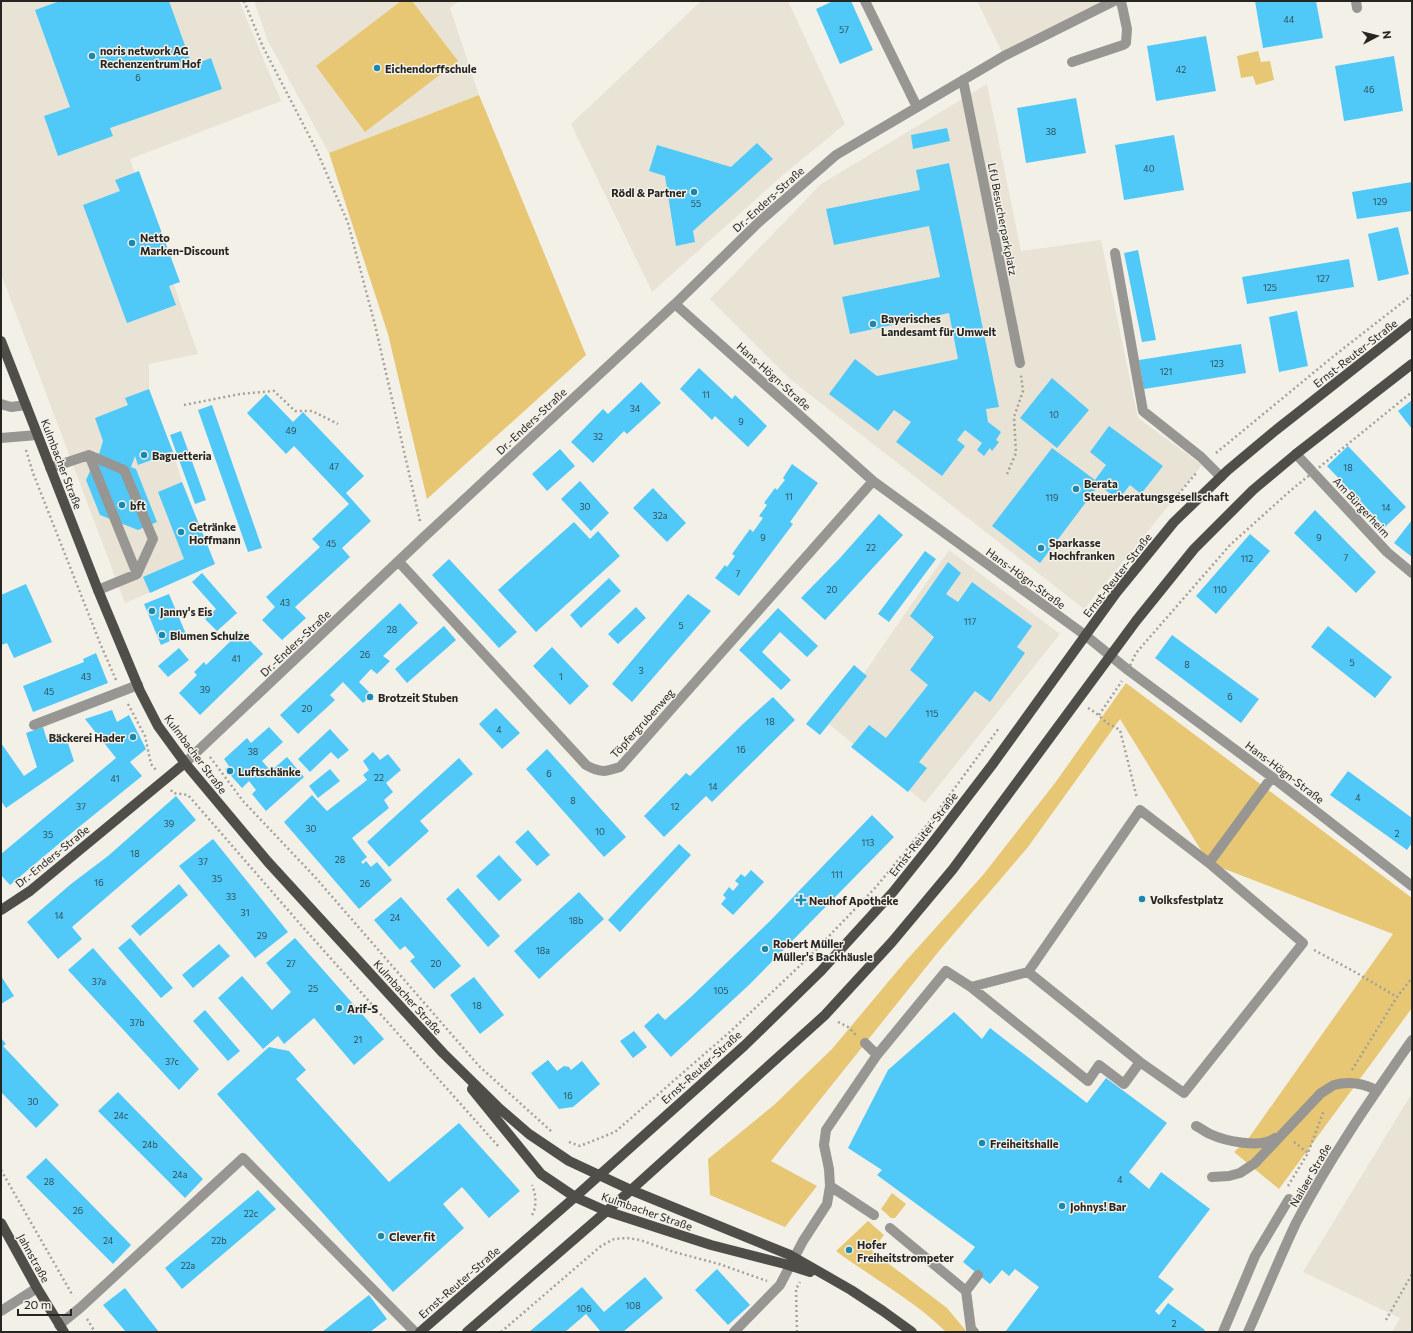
<svg xmlns="http://www.w3.org/2000/svg" width="1413" height="1333" font-family="Commissioner,sans-serif">
	<style>
		.built { fill: #e9e3d5 }
		.green { fill: #e7c773 }
		.building { fill: #50c9f8 }
		.lines { fill: none; stroke-linecap: round; stroke-linejoin: round }
		.path { stroke: #a3a19b; stroke-width: 2.5; stroke-dasharray: 2 3; stroke-linecap: butt }
		.minor { stroke: #989693; stroke-width: 10 }
		.major { stroke: #504e49; stroke-width: 10 }
		.path-bridge { stroke: #a3a19b; stroke-width: 2.5; stroke-dasharray: 2 3; stroke-linecap: butt }
		.poi-dot { fill: #1a89af; stroke: #f3f0e8; stroke-width: 1.5 }
		.labels { text-anchor: middle; dominant-baseline: central; stroke-width: 3; stroke-linejoin: round; paint-order: stroke }
		.number-label { font-size: 9px; fill: #304e58 }
		.poi-label { font-size: 11px; font-weight: bold; fill: #262522; stroke: #f3f0e8; text-anchor: start }
		.street-label { font-size: 11px; fill: #262522; stroke: #f3f0e8 }
	</style>
	<rect width="100%" height="100%" fill="#f3f0e8"/>
	<path class="built" d="M1,1h238l42,100 -151,58 68,195 -49,10v25l24,63 9,30 33,82 -90,39 -124,-329z
		M254,1h205l-9,7 29,87 -150,58 -61,-112z
		M701,1h87l57,123 -62,51 -131,117 -81,-168z
		M977,1h137l-110,55z
		M987,84l34,167 80,-11 37,178 64,47 -118,144 -294,-230 -80,-80 111,-115z
		M949,550l111,84 -135,169 -96,-79z
		M1412,1093v239h-20l8,-14 -97,-46z"/>
	<path class="green" d="M401,1h11l46,60 -93,71 -49,-66z
		M1258,51l3,11 9,-1 4,19 -18,5 -3,-9 -12,2 -4,-22z
		M479,95l107,260 -159,144 -39,-165 -59,-181z
		M1126,683l286,215v110l-133,181 -45,-37 14,-13 145,-205 -184,-71 -89,-144 -92,128 -89,104 -168,210 46,25 -32,41 -75,-32 -2,-36 66,-54 58,-56 72,-86 79,-88 72,-92z
		M892,1193l14,11 -11,14h-4l-10,-9z
		M868,1221l16,14 -12,16 75,57 20,24h-21c-32,-32 -74,-54 -110,-81z"/>
	<path class="building" d="M60,1h109l23,64 19,-7 11,31 -112,39 3,8 -55,20 -14,-40 26,-9 -35,-97z
		M833,1h18l22,49 -33,14 -24,-55z
		M1255,1h61l7,37 -60,10z
		M1206,36l10,55 -60,10 -9,-55z
		M1394,56l9,55 -59,10 -9,-55z
		M1076,98l10,55 -60,10 -9,-55z
		M947,128l3,13 -37,8 -2,-14z
		M1174,135l10,55 -60,10 -9,-55z
		M757,143l16,16 -80,72 2,11 -19,4 -11,-70 -16,-5 8,-26 74,22z
		M949,163l50,244 -13,2 2,13 13,10 -5,8 3,2 -7,9 -2,-3 -6,8 -7,-6 5,-7 -17,-13 -8,10 8,6 -23,30 -46,-34 15,-20 -17,-12 -16,21 -49,-37 26,-35 22,17 81,-17 -9,-46 -99,21 -8,-37 98,-20 -11,-51 -95,19 -8,-36 94,-19 -4,-20z
		M139,171l41,111 -11,4 7,19 -49,18 -44,-118 37,-14 -5,-11z
		M1412,182v29l-55,8 -5,-27z
		M1398,227l11,47 -31,7 -10,-47z
		M1138,250l18,90 -14,2 -18,-89z
		M1349,259l5,28 -107,17 -5,-27z
		M1297,311l11,55 -29,6 -10,-55z
		M1241,344l5,29 -102,16 -5,-29z
		M699,368l33,31 3,-4 32,31 -19,21 -33,-31 -3,4 -32,-31z
		M1052,378l37,32 -32,38 -37,-30z
		M641,382l20,21 -34,31 -3,-3 -31,32 -22,-21 32,-33 5,5z
		M149,389l24,63 -35,13 -3,-9 -4,11 5,2 21,53 -19,8 -38,-15 -14,-35 12,-27 1,1 4,-13 -8,-23 33,-13 -3,-7z
		M266,394l27,28 10,-10 61,64 -18,17 25,28 -29,27 8,9 -55,50 11,11 -24,22 -20,-20 13,-13 -9,-10 54,-50 -8,-8 37,-35 -55,-58 -8,8 -39,-41z
		M1412,400v29l-14,-18z
		M212,405l50,143 -14,4 -50,-142z
		M1109,426l54,40 -22,28 -11,-9 -12,15 -19,-15 -59,78 -48,-37 60,-78 43,32 11,-15 -16,-13z
		M181,431l25,69 -11,4 -25,-69z
		M1348,446l58,61 -21,20 -58,-61z
		M560,449l15,17 -28,25 -15,-17z
		M792,464l26,19 -28,39 3,2 -54,72 -24,-18 10,-13 2,2 8,-11 -3,-2 18,-25 3,3 10,-14 -4,-2 8,-11 -3,-2 11,-15 2,2 8,-10 -2,-2z
		M580,481l29,32 -18,18 -30,-32z
		M182,482l33,82 -65,29 -7,-16 41,-18 -26,-67z
		M653,488l33,35 -19,19 -34,-34z
		M1315,510l61,62 -20,21 -62,-60z
		M879,514l24,21 -78,85 -24,-22 39,-40z
		M1412,520v37l-18,-14z
		M574,522l16,17 8,-8 22,25 -84,76 -38,-42z
		M1250,534l20,17 -54,63 -20,-18z
		M925,551l11,8 -47,63 -11,-8z
		M449,559l68,73 -18,16 -67,-73z
		M948,562l13,11 -15,21 12,8 14,-20 60,44 -15,21 8,6 -35,49 -15,-11 -56,71 8,6 -19,24 -57,-45 18,-22 17,13 42,-53 -18,-15 24,-33 -24,-21z
		M202,573l35,40 -20,18 -12,-12 11,-10 -24,-27z
		M609,578l12,13 -40,37 -11,-13z
		M26,584l26,58 -38,16 -7,-15 -6,2v-50z
		M169,594l17,40 -25,11 -17,-41z
		M688,594l23,17 -79,91 -20,-18z
		M400,603l18,20 -35,33 7,5 -13,13 -6,-5 -12,13 13,13 -9,8 -20,-21 -13,13 5,5 -37,34 -18,-19z
		M636,607l10,11 -28,26 -10,-10z
		M778,608l40,38 -11,11 -27,-25 -18,20 29,28 -10,10 -42,-40z
		M444,626l12,14 -49,43 -12,-14z
		M1328,626l64,51 -17,21 -64,-51z
		M241,631l22,23 -63,61 -21,-22 18,-18 -3,-3 10,-10 2,3z
		M1172,635l87,64 -18,24 -86,-65z
		M552,647l37,39 -19,19 -37,-39z
		M179,648l10,12 -21,17 -10,-11z
		M96,653l12,30 -75,29 -10,-26 61,-24 -1,-3z
		M854,665l13,11 -47,59 -14,-11z
		M773,697l22,23 -83,82 -6,-6 -42,41 -20,-21 42,-43 4,3 54,-53z
		M496,708l24,25 -18,16 -23,-25z
		M112,710l5,12 12,-7 17,34 -16,13 12,14 -68,55 -64,54 -9,-10v-21l115,-96 -31,-39z
		M43,727l4,13 18,-6 9,27 -68,47 -5,-7v-58l23,33 13,-9 -11,-34z
		M269,727l14,15 -21,19 9,10 16,-14 17,20 -38,34 -14,-17 4,-4 -7,-9 -7,7 -17,-19 4,-3 -5,-7 23,-21 4,5z
		M330,729l19,21 -11,9 -7,-7 -21,20 -12,-13z
		M547,749l79,88 -22,20 -78,-88z
		M373,752l7,8 8,-6 13,16 -15,13 7,9 -9,8 5,8 -37,30 15,19 -6,5 2,2 3,-3 5,6 6,-5 15,18 -33,29 -75,-87 28,-27 15,16 40,-31 -4,-5 6,-5 -6,-9z
		M459,758l14,16 -53,47 9,10 -40,36 -22,-25z
		M330,769l10,12 -22,17 -9,-12z
		M1348,771l64,47v25l-5,7 -77,-55z
		M176,796l20,24 -124,107 10,12 -24,20 -31,-37 44,-38 37,-28z
		M872,815l22,22 -144,147 -79,73 -27,-31 14,-13 7,7 26,-23 79,-76z
		M528,830l22,25 -13,11 -22,-24z
		M213,839l75,93 -33,26 -76,-92z
		M679,844l12,11 -71,77 -12,-12z
		M499,855l23,25 -23,21 -23,-25z
		M751,870l13,12 -31,33 -12,-11 5,-6 -3,-3 6,-8 4,4 6,-7 -4,-3 6,-7 4,3z
		M179,884l9,11 -48,41 -9,-10z
		M458,888l42,48 -12,11 -42,-48z
		M579,892l25,27 -65,60 -25,-28z
		M401,897l60,69 -27,23 -24,-28 5,-4 -10,-11 -5,4 -26,-30z
		M130,938l43,50 -12,10 -43,-50z
		M295,938l89,101 -30,26 -40,-47 -30,26 -6,-8 -15,13 -45,-51 24,-22 30,34 19,-18 -25,-29z
		M219,944l11,12 -37,32 -11,-13z
		M93,948l106,121 -20,21 -111,-120z
		M1,976l13,20 -13,8z
		M474,977l30,38 -24,19 -30,-39z
		M205,1010l35,41 -12,10 -35,-40z
		M954,1012l28,27 8,-11 97,75 19,-25 61,45 -38,49 20,17 12,-17 49,37 -52,68 16,12 -19,22 4,4 9,-12 37,27 -2,2h-198l34,-45 -24,-18 -6,7 -7,-6 -12,14 -27,-22 12,-15 -98,-72 5,-5 -34,-22 40,-78z
		M634,1031l13,16 -14,11 -13,-17z
		M1,1038l5,6 -3,2 56,59 -23,23 -35,-36z
		M269,1047l20,4 17,19 -10,9 93,103 70,-59 61,68 -31,27 -27,-31 -19,17 21,24 -71,64 -176,-198z
		M548,1060l9,11 7,-5 5,1 2,3 11,-9 18,23 -27,23 -14,2 -28,-36z
		M118,1092l85,87 -18,19 -87,-87z
		M46,1158l85,87 -18,19 -87,-87z
		M258,1190l18,19 -94,80 -17,-21z
		M717,1269l33,36 -22,20 -33,-35z
		M645,1277l18,21 -40,34h-22l-15,-18 -21,18h-36l53,-45 22,25z
		M125,1288l23,30 11,14h-33l-23,-27z
		M369,1295l18,24 -17,13h-48z"/>
	<g class="lines">
		<path class="path" d="M244,1l19,46 53,102 32,74 27,102 45,196
			M184,405l56,-11 34,-3 21,20h17l26,13
			M26,450l7,23 67,170 16,37
			M1216,453l119,-98 77,-60
			M1007,474l9,-21 -2,-36 9,-26 -2,-16
			M1172,502l25,-30
			M128,704l17,32 6,28 5,6
			M1088,708l8,5 11,10 13,7 17,68
			M1099,715l23,-34
			M210,757l33,44 72,76 164,189 72,65
			M171,790l2,3 15,2 113,130 198,222
			M1314,950l41,22 42,25
			M838,1022l10,5 8,8
			M1352,1070l45,-73 15,-19
			M569,1142l11,4 35,-14 117,-102 76,-72 68,-71 55,-67 68,-92
			M1294,1142l14,11
			M1,1170l72,126
			M1288,1186l20,-33 16,-43
			M532,1215c5,-8 4,-21 0,-30
			M87,1319l8,13
			M1386,1320l26,-46
			M501,1332l100,-86 13,-7 13,-1 13,2 34,12 45,12 48,17
			M797,1332l-1,-43 4,-7"/>
		<path class="minor" d="M865,1l52,106
			M1356,1l1,7
			M1072,62l51,-17 3,-2 1,-14 -6,-28
			M963,80l57,283
			M1115,253l28,158 58,46 20,20
			M675,304l198,177 212,154 43,35 144,107 140,109
			M1,404l10,3 15,-2
			M1,438l36,-3
			M1296,454l91,98 25,21
			M89,455l48,119
			M50,468l39,-13 35,15 29,69 -16,35 -39,16
			M399,562l187,203c14,8 19,7 34,2l253,-286
			M34,725l104,-40
			M185,763l239,-226 251,-233 84,-82 77,-67 168,-99 110,-55
			M1209,863l63,-86
			M971,987l57,-15 112,-162 69,53 94,80 -119,150 -44,-31 -112,-90
			M865,1043l12,12
			M1196,1126c5,2 9,6 14,8 15,7 51,15 65,4
			M1212,1177l17,-1 11,-3 15,-10 66,-70c4,-2 9,-6 13,-8 14,-4 31,-2 43,6
			M830,1186l44,29
			M890,1228l76,63 5,38 3,3
			M966,1291l12,-16
			M1,1311l36,-23
			M59,1325l21,-17 163,-150 172,174
			M734,1332l46,-47 23,-44 24,-37 3,-18 -1,-17 -5,-24 2,-15 51,-75 69,-84 25,16 117,94 11,-16 25,19 16,-22
			M1223,1332l32,-76 34,-57
			M1248,1332c16,-36 31,-73 48,-109 33,-64 75,-124 116,-183"/>
		<path class="major" d="M1,341l97,249 42,101 18,35 27,37 83,99 175,191 57,56 29,25 40,27 62,29 159,65 61,35 32,21 29,21
			M1,910l29,-19 155,-128
			M472,1089l69,85 34,23 31,14 105,34 74,19 25,8
			M1,1223l36,65 27,44
			M420,1332l155,-135 169,-151 77,-75 72,-79 40,-50 59,-77 124,-172 58,-71 54,-52 48,-40 136,-107
			M467,1332l164,-142 194,-175 67,-73 61,-73 183,-248 58,-72 59,-59 43,-36 116,-90"/>
		<path class="path-bridge" d="M1128,670l8,-17 94,-108 60,-54 122,-99"/>
	</g>
	<g class="poi-dot">
		<circle cx="92" cy="56" r="4"/>
		<circle cx="377" cy="68" r="4"/>
		<circle cx="694" cy="192" r="4"/>
		<circle cx="132" cy="243" r="4"/>
		<circle cx="873" cy="324" r="4"/>
		<circle cx="144" cy="455" r="4"/>
		<circle cx="1076" cy="489" r="4"/>
		<circle cx="122" cy="505" r="4"/>
		<circle cx="181" cy="532" r="4"/>
		<circle cx="1041" cy="548" r="4"/>
		<circle cx="152" cy="611" r="4"/>
		<circle cx="162" cy="635" r="4"/>
		<circle cx="370" cy="697" r="4"/>
		<circle cx="133" cy="737" r="4"/>
		<circle cx="230" cy="771" r="4"/>
		<circle cx="1142" cy="899" r="4"/>
		<path d="M799 894h4v4h4v4h-4v4h-4v-4h-4v-4h4z"/>
		<circle cx="765" cy="949" r="4"/>
		<circle cx="339" cy="1008" r="4"/>
		<circle cx="982" cy="1143" r="4"/>
		<circle cx="1062" cy="1206" r="4"/>
		<circle cx="381" cy="1236" r="4"/>
		<circle cx="849" cy="1250" r="4"/>
	</g>
	<g class="labels">
		<g class="number-label">
			<text x="1289" y="19">44</text>
			<text x="844" y="29">57</text>
			<text x="1181" y="69">42</text>
			<text x="138" y="77">6</text>
			<text x="1369" y="89">46</text>
			<text x="1051" y="131">38</text>
			<text x="1149" y="168">40</text>
			<text x="1380" y="201">129</text>
			<text x="696" y="203">55</text>
			<text x="1323" y="278">127</text>
			<text x="1270" y="287">125</text>
			<text x="1217" y="363">123</text>
			<text x="1166" y="371">121</text>
			<text x="706" y="394">11</text>
			<text x="635" y="408">34</text>
			<text x="1054" y="414">10</text>
			<text x="741" y="421">9</text>
			<text x="291" y="430">49</text>
			<text x="598" y="436">32</text>
			<text x="334" y="466">47</text>
			<text x="1348" y="467">18</text>
			<text x="789" y="496">11</text>
			<text x="1052" y="497">119</text>
			<text x="585" y="506">30</text>
			<text x="1386" y="507">14</text>
			<text x="660" y="515">32a</text>
			<text x="763" y="537">9</text>
			<text x="1319" y="537">9</text>
			<text x="331" y="543">45</text>
			<text x="871" y="547">22</text>
			<text x="1346" y="557">7</text>
			<text x="1247" y="558">112</text>
			<text x="738" y="573">7</text>
			<text x="832" y="589">20</text>
			<text x="1220" y="589">110</text>
			<text x="285" y="602">43</text>
			<text x="970" y="621">117</text>
			<text x="681" y="625">5</text>
			<text x="392" y="629">28</text>
			<text x="365" y="654">26</text>
			<text x="236" y="658">41</text>
			<text x="1352" y="662">5</text>
			<text x="1187" y="664">8</text>
			<text x="641" y="670">3</text>
			<text x="86" y="676">43</text>
			<text x="561" y="676">1</text>
			<text x="205" y="689">39</text>
			<text x="49" y="691">45</text>
			<text x="1230" y="696">6</text>
			<text x="307" y="708">20</text>
			<text x="932" y="713">115</text>
			<text x="770" y="721">18</text>
			<text x="499" y="729">4</text>
			<text x="741" y="749">16</text>
			<text x="253" y="751">38</text>
			<text x="549" y="773">6</text>
			<text x="379" y="777">22</text>
			<text x="115" y="778">41</text>
			<text x="713" y="786">14</text>
			<text x="1358" y="797">4</text>
			<text x="573" y="800">8</text>
			<text x="81" y="806">37</text>
			<text x="675" y="806">12</text>
			<text x="169" y="823">39</text>
			<text x="311" y="828">30</text>
			<text x="600" y="831">10</text>
			<text x="1397" y="833">2</text>
			<text x="48" y="834">35</text>
			<text x="868" y="842">113</text>
			<text x="135" y="853">18</text>
			<text x="340" y="859">28</text>
			<text x="203" y="861">37</text>
			<text x="837" y="874">111</text>
			<text x="217" y="878">35</text>
			<text x="99" y="882">16</text>
			<text x="365" y="883">26</text>
			<text x="231" y="896">33</text>
			<text x="245" y="912">31</text>
			<text x="59" y="915">14</text>
			<text x="395" y="917">24</text>
			<text x="576" y="920">18b</text>
			<text x="262" y="935">29</text>
			<text x="543" y="950">18a</text>
			<text x="291" y="963">27</text>
			<text x="436" y="963">20</text>
			<text x="99" y="981">37a</text>
			<text x="313" y="988">25</text>
			<text x="721" y="990">105</text>
			<text x="477" y="1005">18</text>
			<text x="137" y="1022">37b</text>
			<text x="358" y="1039">21</text>
			<text x="172" y="1061">37c</text>
			<text x="568" y="1095">16</text>
			<text x="33" y="1101">30</text>
			<text x="121" y="1115">24c</text>
			<text x="150" y="1144">24b</text>
			<text x="180" y="1174">24a</text>
			<text x="1120" y="1179">4</text>
			<text x="49" y="1181">28</text>
			<text x="78" y="1210">26</text>
			<text x="251" y="1213">22c</text>
			<text x="108" y="1240">24</text>
			<text x="219" y="1240">22b</text>
			<text x="188" y="1265">22a</text>
			<text x="633" y="1305">108</text>
			<text x="584" y="1308">106</text>
			<text x="1174" y="1323">2</text>
		</g>
		<g class="poi-label">
			<text x="100" y="50">noris network AG<tspan x="100" dy="13">Rechenzentrum Hof</tspan></text>
			<text x="385" y="68">Eichendorffschule</text>
			<text x="686" y="192" text-anchor="end">Rödl &amp; Partner</text>
			<text x="140" y="237">Netto<tspan x="140" dy="13">Marken-Discount</tspan></text>
			<text x="881" y="318">Bayerisches<tspan x="881" dy="13">Landesamt für Umwelt</tspan></text>
			<text x="152" y="455">Baguetteria</text>
			<text x="1084" y="483">Berata<tspan x="1084" dy="13">Steuerberatungsgesellschaft</tspan></text>
			<text x="130" y="505">bft</text>
			<text x="189" y="526">Getränke<tspan x="189" dy="13">Hoffmann</tspan></text>
			<text x="1049" y="542">Sparkasse<tspan x="1049" dy="13">Hochfranken</tspan></text>
			<text x="160" y="611">Janny's Eis</text>
			<text x="170" y="635">Blumen Schulze</text>
			<text x="378" y="697">Brotzeit Stuben</text>
			<text x="125" y="737" text-anchor="end">Bäckerei Hader</text>
			<text x="238" y="771">Luftschänke</text>
			<text x="1150" y="899">Volksfestplatz</text>
			<text x="809" y="900">Neuhof Apotheke</text>
			<text x="773" y="943">Robert Müller<tspan x="773" dy="13">Müller's Backhäusle</tspan></text>
			<text x="347" y="1008">Arif-S</text>
			<text x="990" y="1143">Freiheitshalle</text>
			<text x="1070" y="1206">Johnys! Bar</text>
			<text x="389" y="1236">Clever fit</text>
			<text x="857" y="1244">Hofer<tspan x="857" dy="13">Freiheitstrompeter</tspan></text>
		</g>
		<g class="street-label">
			<text transform="translate(768 199) rotate(-42)">Dr.-Enders-Straße</text>
			<text transform="translate(1003 219) rotate(79)">LfU Besucherparkplatz</text>
			<text transform="translate(1355 353) rotate(-38)">Ernst-Reuter-Straße</text>
			<text transform="translate(774 376) rotate(42)">Hans-Högn-Straße</text>
			<text transform="translate(531 421) rotate(-43)">Dr.-Enders-Straße</text>
			<text transform="translate(62 464) rotate(69)">Kulmbacher Straße</text>
			<text transform="translate(1362 507) rotate(47)">Am Bürgerheim</text>
			<text transform="translate(1117 575) rotate(-52)">Ernst-Reuter-Straße</text>
			<text transform="translate(1026 578) rotate(36)">Hans-Högn-Straße</text>
			<text transform="translate(295 643) rotate(-43)">Dr.-Enders-Straße</text>
			<text transform="translate(642 723) rotate(-48)">Töpfergrubenweg</text>
			<text transform="translate(196 754) rotate(53)">Kulmbacher Straße</text>
			<text transform="translate(1285 772) rotate(37)">Hans-Högn-Straße</text>
			<text transform="translate(923 834) rotate(-52)">Ernst-Reuter-Straße</text>
			<text transform="translate(52 856) rotate(-39)">Dr.-Enders-Straße</text>
			<text transform="translate(408 997) rotate(48)">Kulmbacher Straße</text>
			<text transform="translate(701 1067) rotate(-42)">Ernst-Reuter-Straße</text>
			<text transform="translate(1310 1175) rotate(-60)">Nailaer Straße</text>
			<text transform="translate(647 1211) rotate(19)">Kulmbacher Straße</text>
			<text transform="translate(34 1258) rotate(61)">Jahnstraße</text>
			<text transform="translate(459 1282) rotate(-41)">Ernst-Reuter-Straße</text>
		</g>
	</g>
	<rect width="1413" height="1333" fill="none" stroke="#262522" stroke-width="4"/>
	<g transform="translate(1377 36) rotate(83)" stroke="#f3f0e8" stroke-width="3" paint-order="stroke">
	<path d="M0-3L7 15L0 10L-7 15Z" fill="#262522"/>
	<text y="-6" font-size="11" font-weight="bold" text-anchor="middle" fill="#262522">N</text>
	</g>
	<path d="M18 1309v6h53v-6" fill="none" stroke="#262522" stroke-width="2"/>
	<text x="24" y="1309" font-size="12" fill="#262522" stroke="#f3f0e8" stroke-width="3" paint-order="stroke">20 m</text>
</svg>
